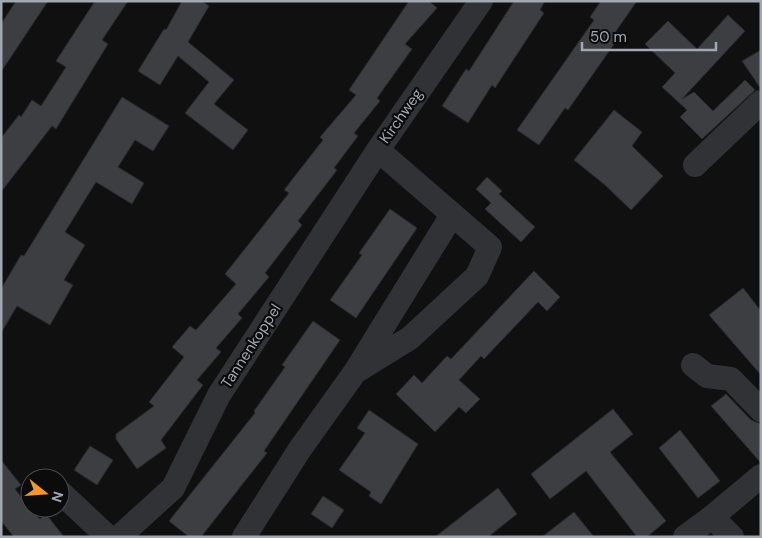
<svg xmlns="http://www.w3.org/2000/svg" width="762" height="538" font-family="'DM Sans',sans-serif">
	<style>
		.building { fill: #3c3e41; stroke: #2a2a2d }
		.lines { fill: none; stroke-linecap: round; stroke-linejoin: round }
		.minor { stroke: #313236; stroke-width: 24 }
		.labels { text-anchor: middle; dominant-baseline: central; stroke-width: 4.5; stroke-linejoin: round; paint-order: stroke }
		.street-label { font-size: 15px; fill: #a1a8b2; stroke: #0b0b0c }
	</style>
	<rect width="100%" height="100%" fill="#101011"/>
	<path class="building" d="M16,1h32l-47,71v-48z
		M95,1h33l-26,39 6,4 -52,85 -4,-3 -51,66v-54l18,-23 2,2 11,-17 9,6 25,-39 -10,-6z
		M182,1h20l7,5 -21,36 46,38 -20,24 34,26 -15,20 -48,-37 24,-31 -31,-26 -18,29 -22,-14 26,-42 2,1z
		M409,1h20l8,7 -32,36 7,5 -35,49 3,3 -26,32 4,3 -24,32 3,2 -39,51 4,4 -37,48 4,4 -31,37 4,4 -26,30 5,4 -24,28 6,5 -42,55 5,8 -29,21 -21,-30v-5l38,-28 -5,-4 35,-45 -12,-10 18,-21 6,4 40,-46 -11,-10 64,-81 -5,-3 39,-50 -3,-3 36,-42 -7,-5z
		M514,1h31l-5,9 4,3 -49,75 -3,-3 -24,38 -26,-17 24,-37 3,2z
		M601,1h36l-23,33 5,3 -51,73 -3,-2 -26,37 -22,-15 77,-110 -4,-3z
		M728,15l17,16 -63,68 12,-7 19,19 32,-31 10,10 -53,49 -22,-22 7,-7 -25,-23 13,-14 -30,-29 23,-23 29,28z
		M761,50v39l-19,-28z
		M122,97l47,29 -16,25 -18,-11 -17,27 26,16 -12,21 -36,-22 -31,50 20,13 -21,35 9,5 -23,40 -33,-19 -16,27v-44l20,-34 3,1z
		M614,110l28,22 -10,14 31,30 -32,34 -26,-25 -31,-25z
		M487,177l15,14 -3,3 36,33 -14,15 -36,-33 6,-6 -15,-14z
		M390,209l27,19 -61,90 -26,-18 32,-45 -3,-2z
		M534,271l26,26 -13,14 -9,-9 -54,57 -3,-3 -22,24 21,19 -14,14 -7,-6 -24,25 -39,-38 18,-19 8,8 25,-27 4,3z
		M743,288l18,23v64l-52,-60z
		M313,321l27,19 -76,111 3,2 -66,84h-12l-20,-16 86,-108 -1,-2 31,-44 -3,-2z
		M726,394l25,26 10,4v39l-50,-57z
		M613,409l20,25 -23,18 56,69 -19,16h-10l-51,-66 -36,28 -19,-25z
		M369,410l49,34 -37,60 -12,-8 2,-4 -32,-22 26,-37 -8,-5z
		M680,430l40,51 -22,17 -39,-50z
		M90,446l23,14 -16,25 -23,-15z
		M1,460l20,25 -6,4 15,19 10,11 6,-5 18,23h-50l-13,-16z
		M498,488l19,26 -29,23h-53z
		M323,496l21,14 -12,18 -21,-14z
		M574,512l20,25h-52z"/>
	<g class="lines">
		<path class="minor" d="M695,165l66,-63
			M693,365l14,11 24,3 30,31
			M355,372l55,-34 67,-62 13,-29 -112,-97 103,-149
			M60,492l48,45
			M712,517l20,20
			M119,537l54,-49 46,-93 159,-245
			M244,537l56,-88 55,-77 97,-157
			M685,537l27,-20 49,-41"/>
	</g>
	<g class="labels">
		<g class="street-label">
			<text transform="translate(401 116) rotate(-55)">Kirchweg</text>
			<text transform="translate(251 346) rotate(-57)">Tannenkoppel</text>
		</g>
	</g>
	<rect width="762" height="538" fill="none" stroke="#a1a8b2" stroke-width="5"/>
	<g transform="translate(45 493) rotate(107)"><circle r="24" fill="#0b0b0c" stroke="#474a4e"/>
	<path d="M0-4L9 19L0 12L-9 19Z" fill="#f49625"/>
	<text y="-8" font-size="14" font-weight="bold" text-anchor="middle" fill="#a1a8b2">N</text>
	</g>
	<path d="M582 42v8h134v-8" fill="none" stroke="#a1a8b2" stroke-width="2.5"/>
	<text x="590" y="42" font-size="15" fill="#a1a8b2" stroke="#0b0b0c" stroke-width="4" paint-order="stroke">50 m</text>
</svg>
